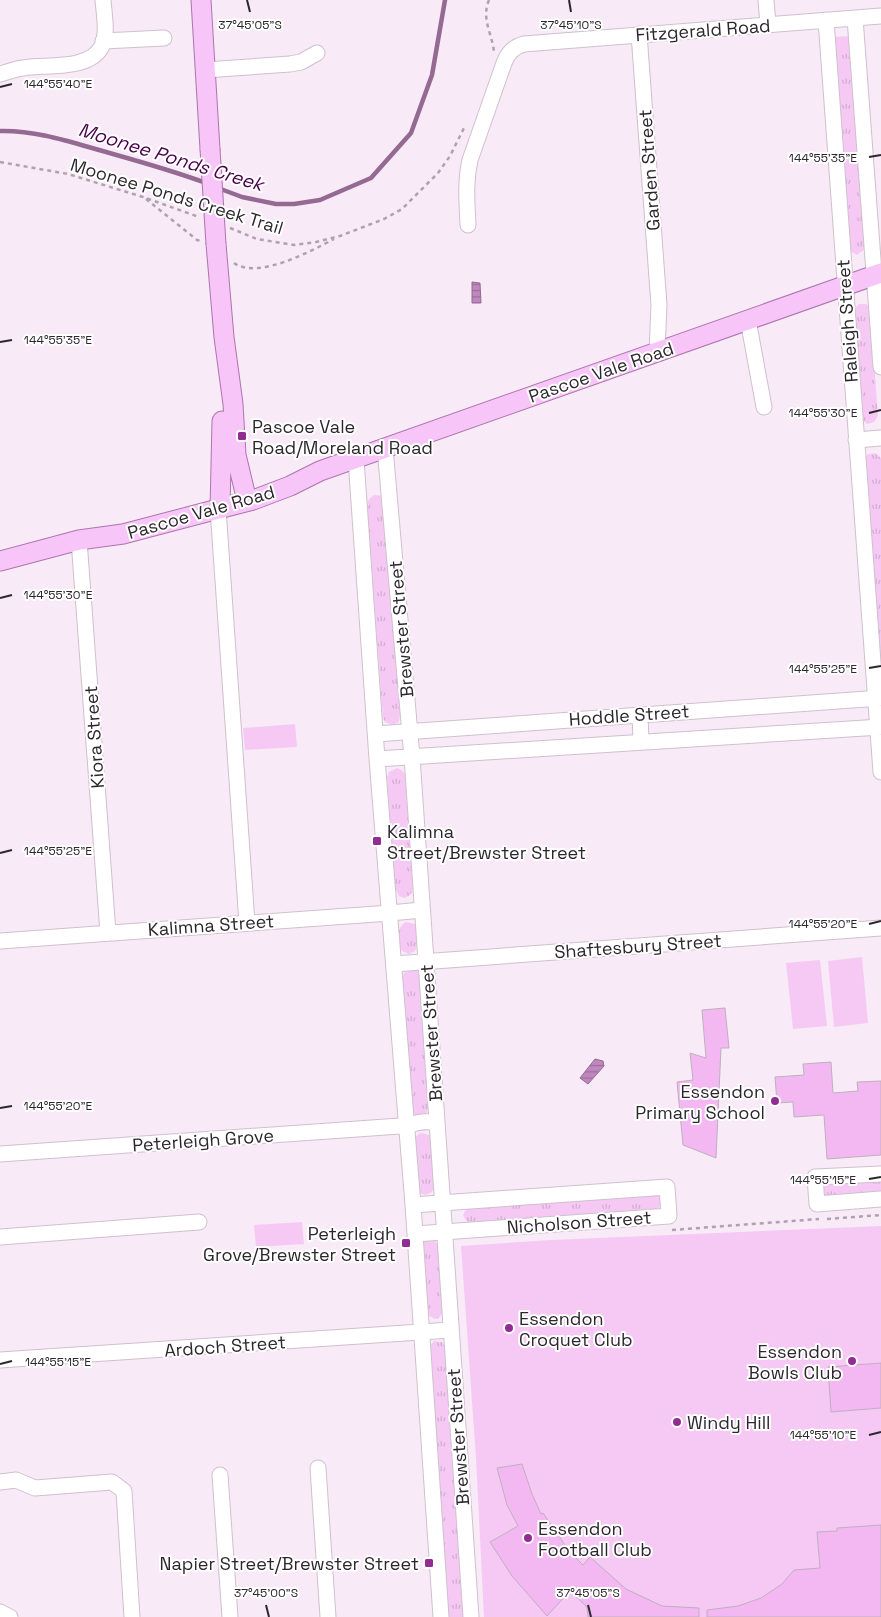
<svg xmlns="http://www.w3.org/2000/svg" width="881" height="1617" font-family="'Space Grotesk',sans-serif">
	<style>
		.grass { fill: url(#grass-tufts) }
		.park { fill: #f5c9f4 }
		.water { fill: url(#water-rules); stroke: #946a93 }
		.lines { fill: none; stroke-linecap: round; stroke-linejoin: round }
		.stream { stroke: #946a93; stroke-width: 4.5 }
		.building { fill: #f3b7f2; stroke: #bdb1bd }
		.minor-casing { stroke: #cec1cd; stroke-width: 17 }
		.major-casing { stroke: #ad75ad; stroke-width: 21 }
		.path { stroke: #aea3ad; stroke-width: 2.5; stroke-dasharray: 4 4; stroke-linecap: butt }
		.minor { stroke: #fff; stroke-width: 15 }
		.major { stroke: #f7c5f7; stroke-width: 19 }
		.major-bridge-casing { stroke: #ad75ad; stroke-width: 21; stroke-linecap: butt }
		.major-bridge { stroke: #f7c5f7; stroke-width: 19 }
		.ticks { fill: none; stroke: #2c272c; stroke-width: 2 }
		.poi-dot { fill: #902c92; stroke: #fff; stroke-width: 2 }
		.labels { text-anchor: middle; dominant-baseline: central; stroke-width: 4; stroke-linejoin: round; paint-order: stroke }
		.street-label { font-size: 18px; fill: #2c272c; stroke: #fff }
		.poi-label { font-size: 18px; fill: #2c272c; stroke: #fff; text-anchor: start }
		.water-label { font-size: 19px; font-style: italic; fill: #49004b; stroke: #fff }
		.ticks-label { font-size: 12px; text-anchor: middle; fill: #2c272c; stroke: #fff; stroke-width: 4; stroke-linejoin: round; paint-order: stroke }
	</style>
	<defs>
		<pattern id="grass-tufts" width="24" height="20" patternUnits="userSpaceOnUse" patternTransform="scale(1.25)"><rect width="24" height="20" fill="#f5c9f4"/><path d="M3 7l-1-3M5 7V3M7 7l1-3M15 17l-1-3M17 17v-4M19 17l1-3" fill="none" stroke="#d2add1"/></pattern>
		<pattern id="water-rules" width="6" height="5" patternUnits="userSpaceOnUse" patternTransform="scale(1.25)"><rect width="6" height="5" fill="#c087bf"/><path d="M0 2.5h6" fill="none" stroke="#9c6e9b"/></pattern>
	</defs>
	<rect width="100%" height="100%" fill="#f8ebf7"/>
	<path class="grass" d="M851,36l15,212 -9,7 -9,-5 -14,-213z
		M859,304h7l4,4 8,108 -4,6 -7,2 -5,-5 -9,-108z
		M875,453l6,5v218l-18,-215 5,-7z
		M374,495l7,1 4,7 15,211 -1,8 -7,3 -7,-3 -2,-4 -16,-212 2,-7z
		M397,768l6,3 2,4 8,114 -2,5 -6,4 -6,-2 -4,-8 -8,-111 2,-5z
		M406,922l9,2c3,8 3,19 0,27l-6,3 -7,-3c-6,-8 -6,-24 4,-29z
		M415,970l4,2 10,136 -4,7 -9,1 -4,-4 -10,-135 3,-5z
		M421,1133l8,2 2,3 4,49 -4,6 -6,2 -5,-2 -6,-54 4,-5z
		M881,1179v14l-56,4 -2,-2 -1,-9 1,-2z
		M659,1195l2,2 1,9 -8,4 -183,13 -4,-1 -4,-7 4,-7z
		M426,1239h8l4,7 5,66 -4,6 -4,1 -9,-5 -3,-73z
		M434,1341l8,1 4,6 19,269h-18l-18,-270z"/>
	<path class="park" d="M295,724l2,23 -52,3 -2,-22z
		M862,957l6,66 -34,4 -6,-66z
		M820,960l7,66 -34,3 -7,-66z
		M302,1222l2,22 -48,3 -2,-22z
		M881,1226v391h-397l-8,-159 -15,-212 90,-6z"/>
	<path class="water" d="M472,282l8,1 1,20h-9z
		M595,1059l8,2 1,5 -16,18 -8,-6z"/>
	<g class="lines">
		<path class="stream" d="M0,131c39,-1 76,13 113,23 32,9 63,18 93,29
			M218,188l24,9 34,7h18l26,-4 51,-22 40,-45 21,-58 13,-75"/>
	</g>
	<path class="building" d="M725,1008l4,40h-8l-5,110 -33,-13 -6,-63 16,-2 -3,-27 16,5 -4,-48z
		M831,1062l2,31 25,-2 -1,-9 24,-1v74l-54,4 -3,-44 -30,2 -1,-15 -16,1 -2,-26 29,-2 -1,-11z
		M881,1363v45l-50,4 -3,-45z
		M522,1464l10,30 9,20 2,-1 26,38 14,14 7,-8 36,32 36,17 37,2v9h-111l-1,-10 -17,-16 -23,25 -35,-40 -22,-34 28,-16 -11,-21 -10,-37z
		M881,1525v92h-174v-7l31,-4 23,-8 21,-14 12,-14 26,-2 -3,-36 20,-1v-3z"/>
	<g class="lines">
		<defs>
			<path id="minor" d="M766,0l2,25
				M855,18l26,349
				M826,20l55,752
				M639,34l20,271 -2,47
				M103,41l61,-3
				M205,70l85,-6 11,-2 16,-9
				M0,74c7,-2 15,-5 23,-6 22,-4 67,3 79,-22 6,-13 2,-32 1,-46
				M468,225c-1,-23 -3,-43 2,-65l34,-97c4,-10 9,-16 20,-19l357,-28
				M748,320l16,87
				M856,440l25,-2
				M385,448l27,309 59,860
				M356,459l21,300 36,446 28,412
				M218,509l29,414
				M79,540l29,393
				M640,714l1,28
				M376,734l505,-36
				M377,759l504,-32
				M0,941l390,-28 32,-3
				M394,964l487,-36
				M0,1154l400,-28c13,-1 23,-7 37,-3
				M881,1174l-66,3 2,27 64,-5
				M413,1205l254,-18 2,29 -254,18
				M0,1237l199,-15
				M0,1360l451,-30
				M318,1468l10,149
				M220,1475l10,142
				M0,1482l16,-2 19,8 77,-6 12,9 8,126
				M0,1612l10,5"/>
			<path id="major" d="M201,0l9,149
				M216,244l8,93 9,67 3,51 11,46
				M220,509l2,-88
				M0,561l79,-21 44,-6 95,-25 35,-9 37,-14 30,-15 561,-198"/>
		</defs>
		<use href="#minor" class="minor-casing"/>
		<use href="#major" class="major-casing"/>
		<path class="path" d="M489,0c-8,19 3,33 5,52
			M0,162l68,12 75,23 56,20
			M146,199l51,41 4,1
			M230,228l27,11 37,6 22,-3 24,-6 44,-17 18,-10 36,-36 12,-17 15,-30
			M234,263c24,17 77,-12 100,-24
			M827,1219l54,-4
			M672,1230l147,-11"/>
		<use href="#minor" class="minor"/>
		<use href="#major" class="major"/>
		<defs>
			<path id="major-bridge" d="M210,149l6,95"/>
		</defs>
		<use href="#major-bridge" class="major-bridge-casing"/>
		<use href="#major-bridge" class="major-bridge"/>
	</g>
	<path class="ticks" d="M247,0l3,12M569,0l2,12M0,87l12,-3M869,157l12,-2M0,342l12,-2M869,413l12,-3M0,598l12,-3M869,668l12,-2M0,853l12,-3M869,924l12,-3M0,1108l12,-2M869,1179l12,-2M0,1364l12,-3M869,1435l12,-3M266,1605l3,12M588,1605l3,12"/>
	<g class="poi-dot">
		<rect x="237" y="431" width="10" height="10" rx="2.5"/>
		<rect x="372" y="836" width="10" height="10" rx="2.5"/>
		<circle cx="775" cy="1101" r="5"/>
		<rect x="401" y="1238" width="10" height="10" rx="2.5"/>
		<circle cx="509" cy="1328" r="5"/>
		<circle cx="852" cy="1361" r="5"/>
		<circle cx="677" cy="1422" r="5"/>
		<circle cx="528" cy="1538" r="5"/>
		<rect x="424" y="1558" width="10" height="10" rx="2.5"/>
	</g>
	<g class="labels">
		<g class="street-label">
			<text transform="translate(703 30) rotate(-4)">Fitzgerald Road</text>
			<text transform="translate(649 170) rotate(-94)">Garden Street</text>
			<text transform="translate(177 196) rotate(17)">Moonee Ponds Creek Trail</text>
			<text transform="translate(847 321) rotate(-94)">Raleigh Street</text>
			<text transform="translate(601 372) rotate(-19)">Pascoe Vale Road</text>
			<text transform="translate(201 512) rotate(-16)">Pascoe Vale Road</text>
			<text transform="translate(401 629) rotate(-95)">Brewster Street</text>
			<text transform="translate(629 715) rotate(-4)">Hoddle Street</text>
			<text transform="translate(94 737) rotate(-94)">Kiora Street</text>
			<text transform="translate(211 925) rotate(-4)">Kalimna Street</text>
			<text transform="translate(638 946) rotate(-4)">Shaftesbury Street</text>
			<text transform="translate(431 1033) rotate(-94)">Brewster Street</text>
			<text transform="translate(203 1140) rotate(-4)">Peterleigh Grove</text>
			<text transform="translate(579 1222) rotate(-4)">Nicholson Street</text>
			<text transform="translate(225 1346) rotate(-4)">Ardoch Street</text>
			<text transform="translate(458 1437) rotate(-94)">Brewster Street</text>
		</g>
		<g class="poi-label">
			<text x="252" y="426">Pascoe Vale<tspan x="252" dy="21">Road/Moreland Road</tspan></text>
			<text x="387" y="831">Kalimna<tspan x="387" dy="21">Street/Brewster Street</tspan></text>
			<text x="765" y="1091" text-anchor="end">Essendon<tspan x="765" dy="21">Primary School</tspan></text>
			<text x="396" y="1233" text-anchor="end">Peterleigh<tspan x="396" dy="21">Grove/Brewster Street</tspan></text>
			<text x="519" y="1318">Essendon<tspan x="519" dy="21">Croquet Club</tspan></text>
			<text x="842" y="1351" text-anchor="end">Essendon<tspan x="842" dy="21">Bowls Club</tspan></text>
			<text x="687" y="1422">Windy Hill</text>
			<text x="538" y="1528">Essendon<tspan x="538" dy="21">Football Club</tspan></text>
			<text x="419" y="1563" text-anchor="end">Napier Street/Brewster Street</text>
		</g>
		<g class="water-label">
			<text transform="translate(171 157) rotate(17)">Moonee Ponds Creek</text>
		</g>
	</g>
	<g class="ticks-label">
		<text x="250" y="29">37°45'05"S</text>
		<text x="571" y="29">37°45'10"S</text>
		<text x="58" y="88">144°55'40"E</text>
		<text x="823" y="162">144°55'35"E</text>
		<text x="58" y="344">144°55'35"E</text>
		<text x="823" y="417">144°55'30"E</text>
		<text x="58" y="599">144°55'30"E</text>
		<text x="823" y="673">144°55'25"E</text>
		<text x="58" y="855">144°55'25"E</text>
		<text x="823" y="928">144°55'20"E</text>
		<text x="58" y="1110">144°55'20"E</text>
		<text x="823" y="1184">144°55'15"E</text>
		<text x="58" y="1366">144°55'15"E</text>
		<text x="823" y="1439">144°55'10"E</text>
		<text x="266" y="1597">37°45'00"S</text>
		<text x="588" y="1597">37°45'05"S</text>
	</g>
</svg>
